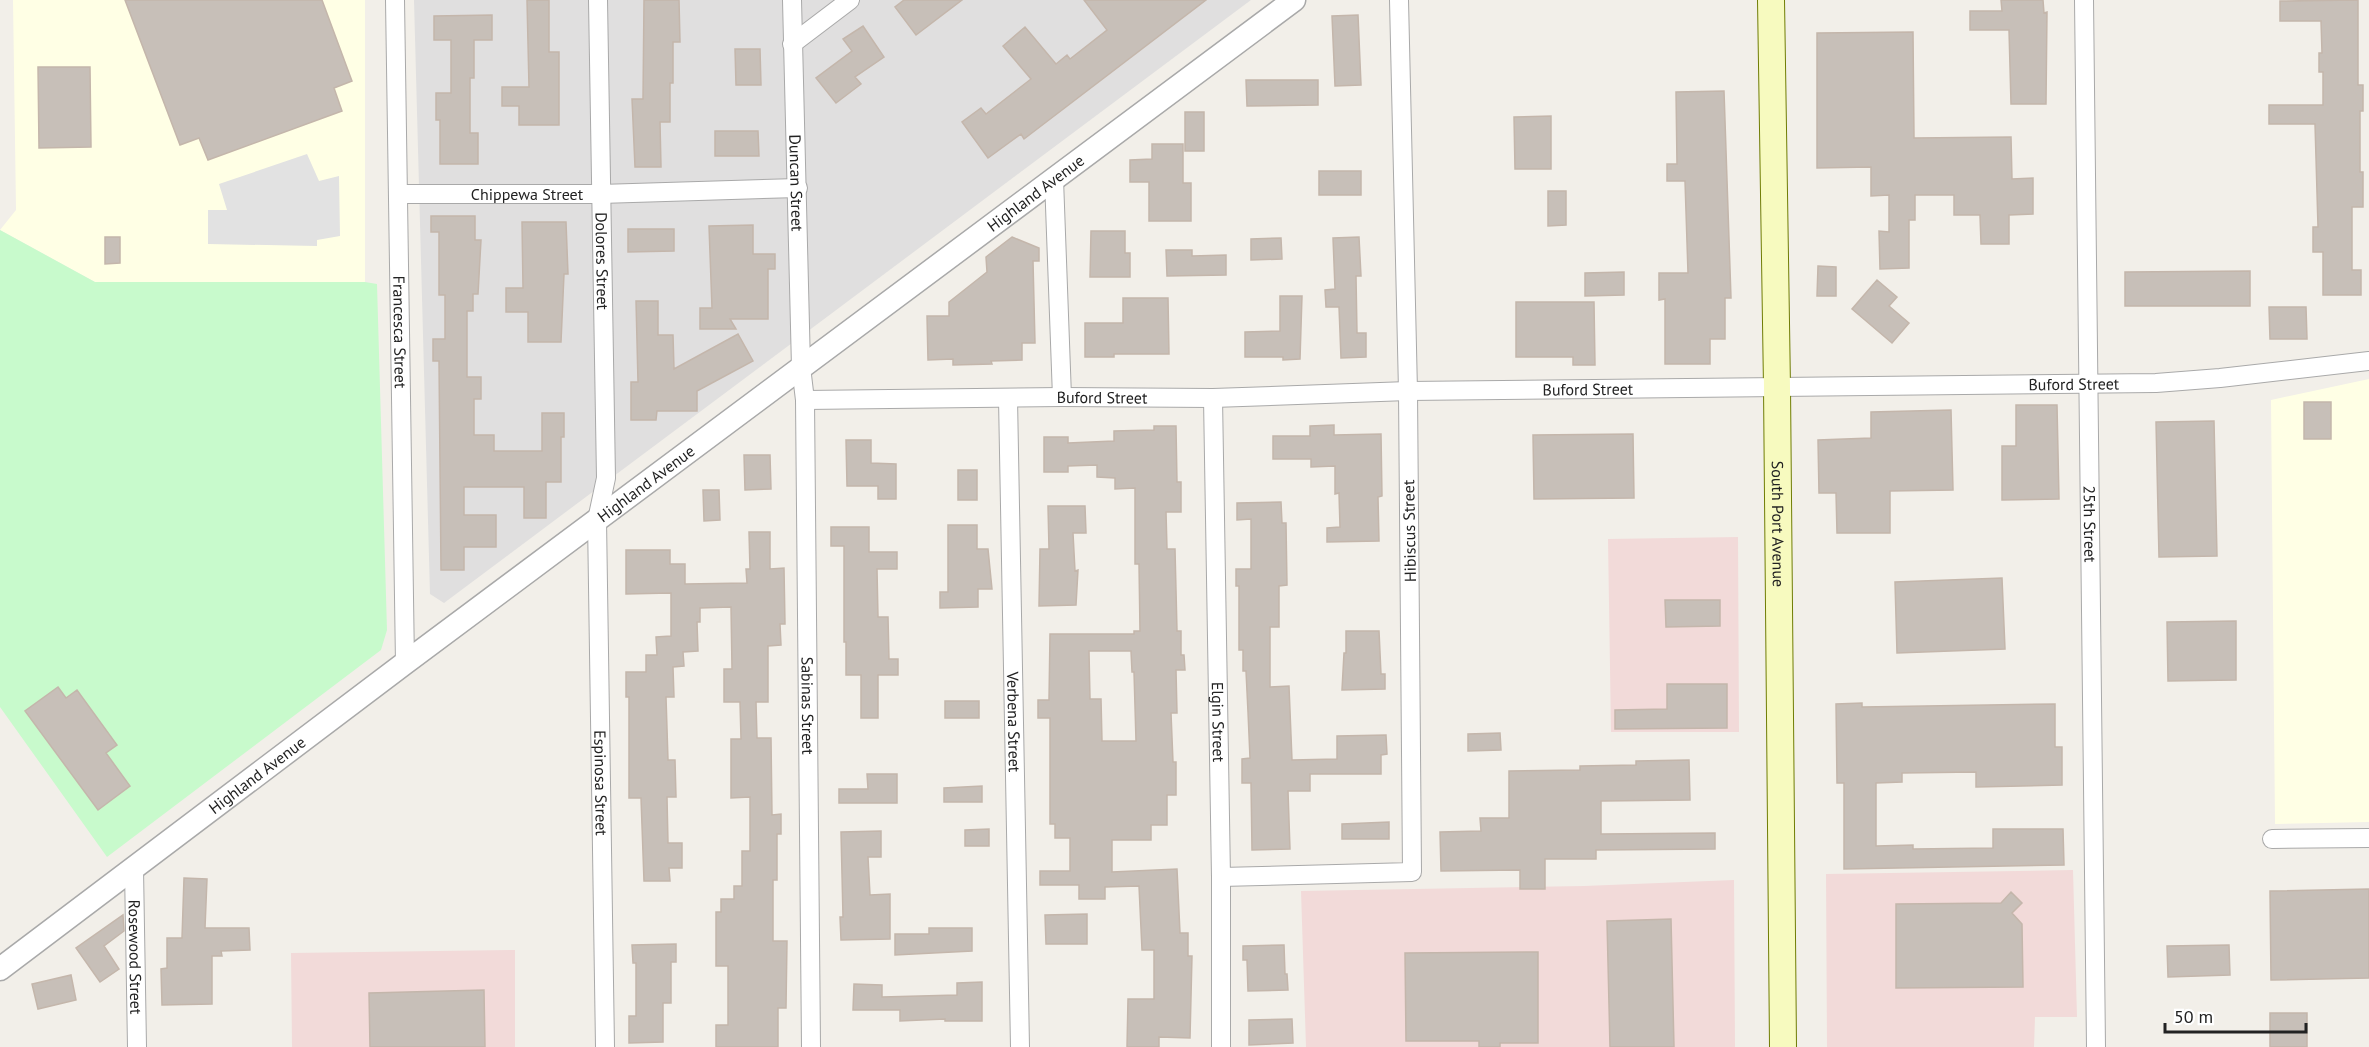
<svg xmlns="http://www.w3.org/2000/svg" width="2369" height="1047" font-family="'PT Sans',sans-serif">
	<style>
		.residential { fill: #e0dfdf }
		.commercial { fill: #f2dad9 }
		.education { fill: #ffffe5 }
		.park { fill: #c8facc }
		.parking { fill: #e2e2e2 }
		.building { fill: #c7bfb8; stroke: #c4b6ab; stroke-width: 1.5; fill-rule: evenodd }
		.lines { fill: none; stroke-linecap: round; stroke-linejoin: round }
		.minor-casing { stroke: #a9a9a9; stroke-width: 20 }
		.tertiary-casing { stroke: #a9a9a9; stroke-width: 25 }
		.secondary-casing { stroke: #707d05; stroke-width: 28 }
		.minor { stroke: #fff; stroke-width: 18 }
		.tertiary { stroke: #fff; stroke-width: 22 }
		.secondary { stroke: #f7fabf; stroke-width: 26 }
		.labels { text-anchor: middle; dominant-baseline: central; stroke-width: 4.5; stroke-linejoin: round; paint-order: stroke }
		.street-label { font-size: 16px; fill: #222; stroke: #fff }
	</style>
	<rect width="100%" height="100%" fill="#f2efe9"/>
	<path class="residential" d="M414,0h837l-807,603 -14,-9z"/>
	<path class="commercial" d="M1738,537l1,195h-128l-3,-193z
		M2073,870l4,147h-42l-1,30h-207l-1,-173z
		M1734,880l1,167h-429l-5,-156 283,-5z
		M515,950v97h-223l-1,-94z"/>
	<path class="education" d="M13,0h352v282h-270l-95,-52 16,-20z
		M2369,379v443l-94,2 -4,-424z"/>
	<path class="park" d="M0,230l95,52h270l12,2 10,346 -6,20 -274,207 -107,-150z"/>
	<path class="parking" d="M307,154l12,27 20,-5 1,60 -23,4v6l-109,-2v-34h19l-8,-26z"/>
	<path class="building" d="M125,0h197l30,81 -18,7 8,23 -134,49 -9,-22 -19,7z
		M527,0h22v52h10v73h-40v-19h-17v-19h27z
		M644,0h35l1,42h-7v41h-3v39h-10l1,45h-26l-3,-68h11z
		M904,0h58l-46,35 -21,-28z
		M1084,0h122l-182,139 -3,-5 -33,24 -26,-36 19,-14 5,6 45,-35 -28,-33 22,-19 31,37 11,-9 3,4 37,-29z
		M2001,0h42l1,13 3,-1 -1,92h-35l-2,-74h-39v-19h32z
		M2358,0v85h5v26h-3v61h3v35h-11v63h9v25h-38v-43h-10v-25h5l-3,-103h-46v-19h54v-33h-4v-19h3l-1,-32h-41v-20z
		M492,15v25h-18v38h-4v55h8v31h-38v-44h-4v-27h15v-53h-17v-24z
		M1358,15l3,70 -26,1 -3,-70z
		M863,26l21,31 -29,20 6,7 -25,19 -20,-25 36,-27 -9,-12z
		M1913,32l1,106 97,-1 1,42 21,-1v36l-24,1v29h-28l-1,-29h-26v-20h-39v25h-6v48l-29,1 -1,-38 10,1v-37l-18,1v-29l-54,1v-135z
		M735,49h25l1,36h-25z
		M38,67h52l1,80 -52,1z
		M1246,80h72v25l-71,1z
		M1724,91l7,207h-6v41h-15v25h-45v-65l-6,1v-27h29l-3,-92h-18v-17h10l-1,-72z
		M1185,112h19v39h-19z
		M1551,116v53h-36l-1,-52z
		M715,131h43l1,25h-44z
		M1152,144h31v39h8v38h-42v-39h-19v-22l22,-1z
		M1319,171h42v24h-42z
		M1548,191h18v34l-18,1z
		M431,216h44v24h6l-3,54h-5v17h-6v66h14v22h-7v36h20v16h48v-38h22v24h-3v45h-15v36h-22v-31h-60v28h32v32h-32v23h-23l-2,-209h-6v-22h12v-44h-6v-63h-8z
		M522,222h44l2,52h-4l-3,68h-33v-30h-22v-24h17z
		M753,225v29h22v15h-7v50h-38l6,10h-36v-21h12l-3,-82z
		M628,229h46v22l-46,1z
		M1091,231h34v22h5v24h-40z
		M105,237h15v26l-15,1z
		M1012,237l27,11v13h-6l2,82h-13v17l-31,1 1,3 -39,1v-6l-25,1 -1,-44h22v-14l38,-30 -1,-15z
		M1359,237l2,39h-5l1,57h9v24l-25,1 -2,-51h-13l-1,-17 10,-1 -2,-51z
		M1281,238l1,21 -31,1v-21z
		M1166,250h26v6l34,-1v20l-59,1z
		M1818,266l18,1v29h-19z
		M2250,271v35h-125v-34z
		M1624,272v23l-39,1v-23z
		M1877,280l20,17 -8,9 20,17 -17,20 -40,-34z
		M1280,296h22l-2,63 -17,1v-3h-38v-25l35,-1z
		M1123,298h45l1,56h-55v3h-29v-34h38z
		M636,301h22v34h15l1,34 64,-35 15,27 -56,30v20h-40l-1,9h-25v-38h7z
		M1516,302h78l1,63h-22v-8h-57z
		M2269,307h37l1,32h-37z
		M2304,402h27v37h-27z
		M2016,405h41l2,94 -57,1v-54h14z
		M1951,410l2,80 -63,1v42h-53l-1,-40h-17l-1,-53 53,-2v-26z
		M2214,421l3,135 -58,1 -3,-135z
		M1334,425v10l47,-1 1,62 -4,1 1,44 -52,1v-14l13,-1 -1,-34 -4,1v-28l-24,1v-8h-38v-23h37v-10z
		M1154,426h22l1,56h4v30h-15l1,37h8l2,82h4v24h3l1,15h-9l1,43h-6l2,49h3v33h-9v30h-16v15h-39v32l65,-3 3,64h8v23h4l-2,82 -31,-1v10h-32l1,-48h26v-49h-12l-3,-64 -34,1v12h-26v-14h-39v-14h30v-33h-15v-14h-5v-106h-12v-18h11l1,-66h84v-3h6l-1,-67h-4v-76l-20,1v-11l-18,-1v-12l-29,1v6h-24v-35h24v6l46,-2v-10l40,-1zM1089,651h42l1,21h2l2,69h-34l-1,-42h-11z
		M1633,434l1,64 -100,1 -1,-64z
		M846,440h25v23l25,1v35h-18v-13h-31z
		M744,455h26l1,34 -26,1z
		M958,470h19v30h-19z
		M703,490h16l1,30 -16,1z
		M1281,502l1,21h4l1,62 -8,1v41h-9v60l19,-1 3,74 45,-1v-23l49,-1 1,19 -6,1v19h-71v17h-22l2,58 -38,1 -1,-67h-9v-24l8,-1 -2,-46 -2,-41h-3v-21h-4v-64h-3v-17h15v-50l-14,1v-17z
		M1048,506h37l1,27h-13l2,38 3,-1 -2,35 -37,1 1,-57h9z
		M948,525h29v24h11l4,40h-14v18l-38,1v-16h8z
		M831,527h38v25h28v17h-20l1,48h10l1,42h9v16h-20v43h-17v-43h-15v-33h-2v-96h-13z
		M749,532h21v37l14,-1 1,56h-5l1,21 -13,1v56h-12l1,36h14l1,77 9,-1v20h-4v46h-4v61h14l-1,67h-8v39h-62v-22h12v-59h-12v-54h5v-13h13v-13h8v-35h8v-54l-19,1v-59h10l-1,-37h-16v-33h8l-1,-62 -31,1v14h-3l1,29 -15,1 1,14 -11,1 1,30h-8l2,63h7l1,37h-9l1,46h14v25h-13l1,13h-26l-3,-83h-12v-101h-3v-25h20v-17h11l-1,-18 15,-1v-43l-45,1v-44h44v14h15v20l62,-1 -1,-14h4z
		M2002,578l3,71 -108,4 -2,-71z
		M1665,600h55v26l-54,1z
		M2236,621v59l-68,1 -1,-59z
		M1346,631h33l2,43h4v15l-43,1 2,-37h2z
		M1667,684h60v44l-112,1v-19l52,-1z
		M58,687l8,11 11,-8 40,55 -11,8 24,33 -32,24 -73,-99z
		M945,701h34v17h-34z
		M1862,703v4l193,-3v43h7v38l-86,2v-15l-74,1v9l-26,1v63l37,-1v4l80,-1v-19h70l1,36 -220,4v-86h-7l-1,-79z
		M1500,733l1,17 -33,1v-17z
		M1689,760l1,40 -89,1v33l114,-1v16l-119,1v9h-51v30h-25v-19l-79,1 -1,-39 41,-1 -1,-13h29v-47l71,-1v-4l56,-1v-4z
		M867,774h30v29h-58v-14h29z
		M982,786v16h-38v-14z
		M1389,822v17h-47v-15z
		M989,829v17h-24v-16z
		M881,831v26h-13l2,38 20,-1v45l-49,1 -1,-23h3l-2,-85z
		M184,878l23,1 -2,49h44l1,22 -29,1 1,5h-10v48l-50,1 -1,-36 6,-1v-30h15z
		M2369,889v89l-98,2 -1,-89z
		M2011,892l11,11 -10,10 10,11 1,63 -127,1v-84l105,-1z
		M1087,914v30h-41l-1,-29z
		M123,915l1,16 -20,15 15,23 -19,13 -24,-34z
		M1671,919l3,128h-64l-3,-126z
		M929,928h43v23l-77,4v-21h34z
		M676,944v18h-5v41h-8v39l-34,1v-27h7v-53h-3l-1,-18z
		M1284,945l1,29h2l1,16 -40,1 -1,-31h-4v-14z
		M2229,945l1,30 -62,2 -1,-31z
		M1538,952v91h-38v4h-21v-6h-73l-1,-88z
		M71,975l5,25 -38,9 -6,-25z
		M982,982v39h-37v-2l-45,2v-11h-47l1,-26 28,1v12l75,-2v-12z
		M484,990l1,57h-115l-1,-54z
		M2270,1013h37v34h-37z
		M1292,1019l1,24 -44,2v-25z"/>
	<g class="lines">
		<defs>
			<g id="minor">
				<path id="s1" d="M395,0l10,663"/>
				<path id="s2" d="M598,0l8,478 -9,42 8,527"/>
				<path id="s3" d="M792,0l9,367 4,33 6,647"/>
				<path id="s4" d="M2084,0l12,1047"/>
				<path d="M792,44l58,-44"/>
				<path d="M1054,179l8,218"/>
				<path id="s5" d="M399,194h201l198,-6"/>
				<path id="s6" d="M1008,398l12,649"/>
				<path id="s7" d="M1213,398l8,479v170"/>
				<path id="s8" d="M805,400l257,-3 151,1 195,-7 748,-8 64,-5 149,-17"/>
				<path d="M2272,839l97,-1"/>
				<path id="s9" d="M134,869l3,178"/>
				<path d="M1221,877l191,-5 -4,-481 -9,-391"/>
			</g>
			<g id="tertiary">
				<path id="s10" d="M0,969l405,-306 889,-663"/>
			</g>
			<g id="secondary">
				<path id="s11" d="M1771,0l6,387 6,660"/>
			</g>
		</defs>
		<use href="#minor" class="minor-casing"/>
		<use href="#tertiary" class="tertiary-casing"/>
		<use href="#secondary" class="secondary-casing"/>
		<use href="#minor" class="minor"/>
		<use href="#tertiary" class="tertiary"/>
		<use href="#secondary" class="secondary"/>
	</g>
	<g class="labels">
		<g class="street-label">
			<text stroke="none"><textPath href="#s3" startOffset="183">Duncan Street</textPath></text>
			<text stroke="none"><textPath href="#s10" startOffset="1294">Highland Avenue</textPath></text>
			<text stroke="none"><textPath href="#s5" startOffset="128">Chippewa Street</textPath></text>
			<text stroke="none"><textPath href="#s2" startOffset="261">Dolores Street</textPath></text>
			<text stroke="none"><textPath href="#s1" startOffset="332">Francesca Street</textPath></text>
			<text stroke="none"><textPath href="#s8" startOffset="1269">Buford Street</textPath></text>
			<text stroke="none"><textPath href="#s8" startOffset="783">Buford Street</textPath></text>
			<text stroke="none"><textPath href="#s8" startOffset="297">Buford Street</textPath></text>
			<text stroke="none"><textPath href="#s10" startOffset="808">Highland Avenue</textPath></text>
			<text stroke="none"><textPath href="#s11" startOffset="524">South Port Avenue</textPath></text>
			<text stroke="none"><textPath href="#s4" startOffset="524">25th Street</textPath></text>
			<text transform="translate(1409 531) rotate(-91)">Hibiscus Street</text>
			<text stroke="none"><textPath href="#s3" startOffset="706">Sabinas Street</textPath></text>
			<text stroke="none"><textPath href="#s7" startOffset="324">Elgin Street</textPath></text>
			<text stroke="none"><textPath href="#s6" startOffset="324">Verbena Street</textPath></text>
			<text stroke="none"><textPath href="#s10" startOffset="322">Highland Avenue</textPath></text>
			<text stroke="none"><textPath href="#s2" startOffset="784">Espinosa Street</textPath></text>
			<text stroke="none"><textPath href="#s9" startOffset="88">Rosewood Street</textPath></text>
		</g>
	</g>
	<path d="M2165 1023v9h141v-9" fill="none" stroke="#222222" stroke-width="3"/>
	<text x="2174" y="1023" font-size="18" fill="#222222" stroke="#ffffff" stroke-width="4.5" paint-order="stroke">50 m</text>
</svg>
